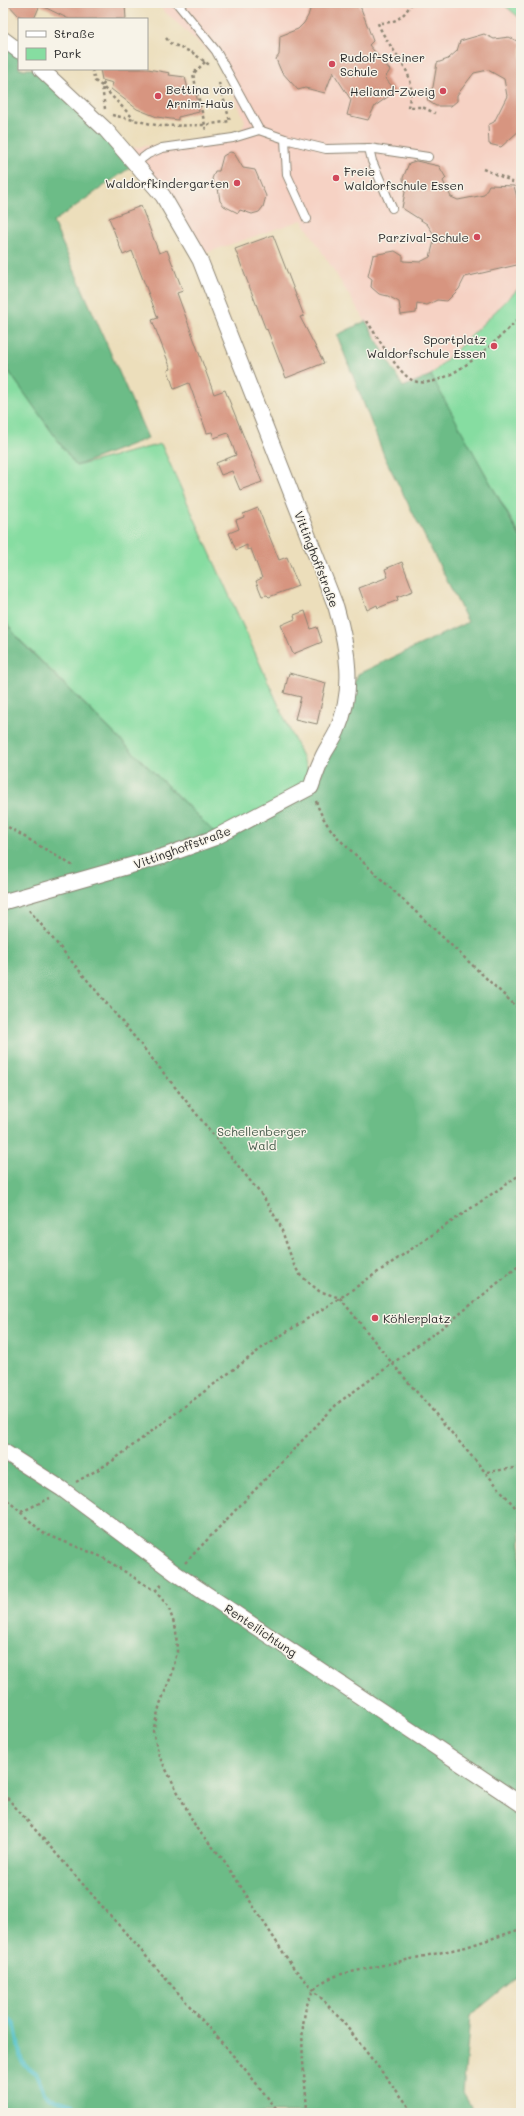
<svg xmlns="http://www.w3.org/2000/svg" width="524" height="2116" font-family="Mali,sans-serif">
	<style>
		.built { fill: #f6d2c4 }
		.green { fill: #86dda1; stroke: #588466 }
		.forest { fill: #6cbc87; stroke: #4c7459 }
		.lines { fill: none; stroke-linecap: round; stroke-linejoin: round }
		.stream { stroke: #54c2c9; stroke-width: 4.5 }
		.building { fill: #d79580 }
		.service-casing { stroke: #8c8473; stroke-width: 10 }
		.minor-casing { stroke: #8c8473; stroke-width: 17 }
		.path { stroke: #8c8473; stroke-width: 2.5; stroke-dasharray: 3 3; stroke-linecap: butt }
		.service { stroke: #fff; stroke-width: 8 }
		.minor { stroke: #fff; stroke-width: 15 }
		.poi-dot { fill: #d1495b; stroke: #f7f3e8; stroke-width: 1.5 }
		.labels { text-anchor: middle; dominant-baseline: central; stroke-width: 3; stroke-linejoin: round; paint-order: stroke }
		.poi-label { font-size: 12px; fill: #2b2b2b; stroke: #f7f3e8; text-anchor: start }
		.street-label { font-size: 12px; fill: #2b2b2b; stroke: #f7f3e8 }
		.park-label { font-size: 12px; fill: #425848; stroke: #f7f3e8 }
	</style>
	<rect width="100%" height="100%" fill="#f7f3e8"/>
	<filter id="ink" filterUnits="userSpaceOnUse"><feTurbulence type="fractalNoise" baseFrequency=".025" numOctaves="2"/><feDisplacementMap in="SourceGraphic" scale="8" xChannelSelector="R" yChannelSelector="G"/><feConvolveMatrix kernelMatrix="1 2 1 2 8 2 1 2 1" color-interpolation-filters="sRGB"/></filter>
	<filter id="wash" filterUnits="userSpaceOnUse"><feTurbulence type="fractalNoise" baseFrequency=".012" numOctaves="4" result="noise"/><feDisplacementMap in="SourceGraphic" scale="16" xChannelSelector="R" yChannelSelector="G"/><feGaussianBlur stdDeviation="0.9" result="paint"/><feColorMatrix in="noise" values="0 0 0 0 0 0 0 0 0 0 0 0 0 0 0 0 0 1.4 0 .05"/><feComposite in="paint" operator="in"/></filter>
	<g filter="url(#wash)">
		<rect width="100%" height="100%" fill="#ecdebb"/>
		<path class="built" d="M155,3h366v283l-91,90 -24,10 -104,-166 -102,35 -75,-106 116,-16 4,-12 -25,-59z"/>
		<path class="green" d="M502,3h19v16z
			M521,286v251l-91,-161z
			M3,357l7,16 66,93 85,-22 155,344 -101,45 -197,-195 -15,-20z"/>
		<path class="forest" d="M3,41l16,12v16h19l97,95 -82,58 95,216 -72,28 -66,-93 -7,-16z
			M366,321l37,66 28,-12 90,164v1435l-51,42 -7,77 12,20h-472v-1495l15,21 197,194 101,-45 42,-114 110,-52 -83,-164 -48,-123z"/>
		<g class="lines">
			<path class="stream" d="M3,2014l9,7 3,6 6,32 3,5 12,9 8,20 5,5 23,7 6,8"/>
		</g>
		<g id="blocks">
			<path class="building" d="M7,3h114l4,2 1,14h-57l-29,-14 -6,14h-3l-12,-3z
				M312,3h47l14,38 -4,4 21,25 -5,8 11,13 -21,15 -7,14 -21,-5 4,-15 -18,-28 -8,21 -20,-5 -7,2 -17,-19 -5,-12 3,-4 1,-19 18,-7 6,-6 4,-7z
				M484,34l10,5 15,-2 12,6v86l-20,18 -12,-3 -1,-19 6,-3 13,-26 -3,-17 -16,-9 -14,3 -17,22v6l-6,5h-15l-8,-5 -1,-7 6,-7 4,-24 11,-4 9,-8 3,-10z
				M100,69h48l22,4 -1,2 16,2 4,16 7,-1 3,20 -21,5v3l-21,-3 -20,-8 -26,-20 2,-6 -11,-3z
				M230,152l4,1 9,15 12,2 11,26 -3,11 -4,5 -7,2 -12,-4 -2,3 -14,-7 -4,-5 -2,-13 -3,-1 -3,-8 3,-8h4l4,-15z
				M416,161l23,5 7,12 -3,3 8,16 7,3 26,-5 5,-10 25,1 7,27v51l-56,13 -6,12 -12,12 -10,-1 -10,5 -10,-2 -1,10 -15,2 -2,-13 -11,-6 -9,-2 -8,-7 1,-8 -4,-3 5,-21 22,-4 8,5v5l17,1 10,-5 4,-16 -1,-8 -6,-9 -25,-16 3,-16 -2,-14 6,-15z
				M141,206l18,47 8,-3 16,41 -6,2 37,101 11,-4 37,92 -22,8 -8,-19 -11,4 -5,-12 20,-8 -8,-22 -14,5 -2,-6 -5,1 -18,-50 -15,6 -6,-19 3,-1 -19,-49 6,-2 -26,-67 -9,4 -14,-37z
				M273,235l31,81 -4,1 24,46 -38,15 -19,-49 -1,1 -31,-81z
				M258,508l21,52 8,-3 11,29 -29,11 -2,-2 -5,1 -6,-15 6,-3 -11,-29 -4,1v-5l-11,5 -7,-17 10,-4 -3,-9 8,-3 -1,-3z
				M402,562l11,29 -16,6 1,3 -20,8 -1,-3 -10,5 -8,-22 29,-11 -3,-8z
				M305,611l6,18 6,-2 5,15 -29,12 -12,-29 14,-6 -1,-4z
				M289,673l37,10 -9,41 -22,-5 6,-22 -17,-4z"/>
		</g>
	</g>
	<g filter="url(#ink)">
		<use href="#blocks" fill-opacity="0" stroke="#8c8473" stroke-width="1"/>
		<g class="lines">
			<defs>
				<path id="service" d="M177,3l39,48 43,79 26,9 41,10 43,-1 59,9
					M285,139l2,36 20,44
					M369,148l3,13 20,47
					M136,163l12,-9 14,-6 71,-10 26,-8"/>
				<path id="minor" d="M3,39l16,12
					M3,902l161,-46 50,-18 97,-51c4,-12 8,-24 14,-35 4,-7 9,-14 12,-21 18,-41 11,-83 -1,-124l-136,-347 -37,-64 -57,-66 -65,-61
					M3,1451l59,38 113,84 346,231"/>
			</defs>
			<use href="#service" class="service-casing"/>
			<use href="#minor" class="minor-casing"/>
			<path class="path" d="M412,3c-10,15 -15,20 -34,20 7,21 34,45 33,66 0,6 -2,13 -3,18h14l13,6
				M166,38l4,5 23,10 18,13
				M205,62l-12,12 12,51 25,-4 -11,-38
				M92,69l3,12 7,5 32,33
				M105,109l-3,-23 4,-5
				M112,115l48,11 45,-1 1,7
				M483,169l24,10 14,8
				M367,321c9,14 31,52 45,59 31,15 89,-43 109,-64
				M316,801c6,19 16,31 29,44l176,166
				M3,824l72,43
				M29,910l113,136 122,152 16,27 14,40 6,10 19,16 21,7 52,65 129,151
				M487,1472l34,-5
				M76,1482l35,-20 155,-117 74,-47 181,-124
				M3,1496l40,37 59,24 53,34 13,15 8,23 1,23 -5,22 -12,30 -7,27 6,25 38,73 26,30 69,107 51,56 71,91
				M21,1512l29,-14
				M185,1563l153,-160 113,-82 70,-57
				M155,1591l9,-8
				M3,1793l241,275 36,45
				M3,2108l4,5
				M307,2113c-1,-35 -13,-90 6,-122 6,-9 19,-14 29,-17l124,-27 55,-18"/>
			<use href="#service" class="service"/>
			<use href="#minor" class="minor"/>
		</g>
	</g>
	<g class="poi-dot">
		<circle cx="332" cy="64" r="4"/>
		<circle cx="443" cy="91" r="4"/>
		<circle cx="158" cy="96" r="4"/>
		<circle cx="336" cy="178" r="4"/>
		<circle cx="237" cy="183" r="4"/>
		<circle cx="477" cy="237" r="4"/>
		<circle cx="494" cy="346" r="4"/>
		<circle cx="375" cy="1318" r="4"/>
	</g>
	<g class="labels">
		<g class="poi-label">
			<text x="340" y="57">Rudolf-Steiner<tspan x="340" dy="14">Schule</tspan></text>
			<text x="166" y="89">Bettina von<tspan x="166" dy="14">Arnim-Haus</tspan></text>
			<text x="435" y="91" text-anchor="end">Heliand-Zweig</text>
			<text x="344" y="171">Freie<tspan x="344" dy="14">Waldorfschule Essen</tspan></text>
			<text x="229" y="183" text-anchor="end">Waldorfkindergarten</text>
			<text x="469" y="237" text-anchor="end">Parzival-Schule</text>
			<text x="486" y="339" text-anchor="end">Sportplatz<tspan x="486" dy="14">Waldorfschule Essen</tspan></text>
			<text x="383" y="1318">Köhlerplatz</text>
		</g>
		<g class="street-label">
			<text transform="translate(317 559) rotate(69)">Vittinghoffstraße</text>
			<text transform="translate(182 847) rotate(-20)">Vittinghoffstraße</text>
			<text transform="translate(261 1630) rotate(34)">Renteilichtung</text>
		</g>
		<g class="park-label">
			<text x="262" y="1131">Schellenberger<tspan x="262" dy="14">Wald</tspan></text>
		</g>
	</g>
	<rect width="524" height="2116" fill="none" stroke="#f7f3e8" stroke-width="16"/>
	<rect x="18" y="18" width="130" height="52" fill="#f7f3e8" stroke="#a5a39c"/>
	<rect x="26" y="31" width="20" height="6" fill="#ffffff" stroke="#a5a39c"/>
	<text x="54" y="38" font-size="12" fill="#2b2b2b">Straße</text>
	<rect x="26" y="48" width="20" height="12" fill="#86dda1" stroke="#a5a39c"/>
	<text x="54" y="58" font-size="12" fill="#2b2b2b">Park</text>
</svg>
